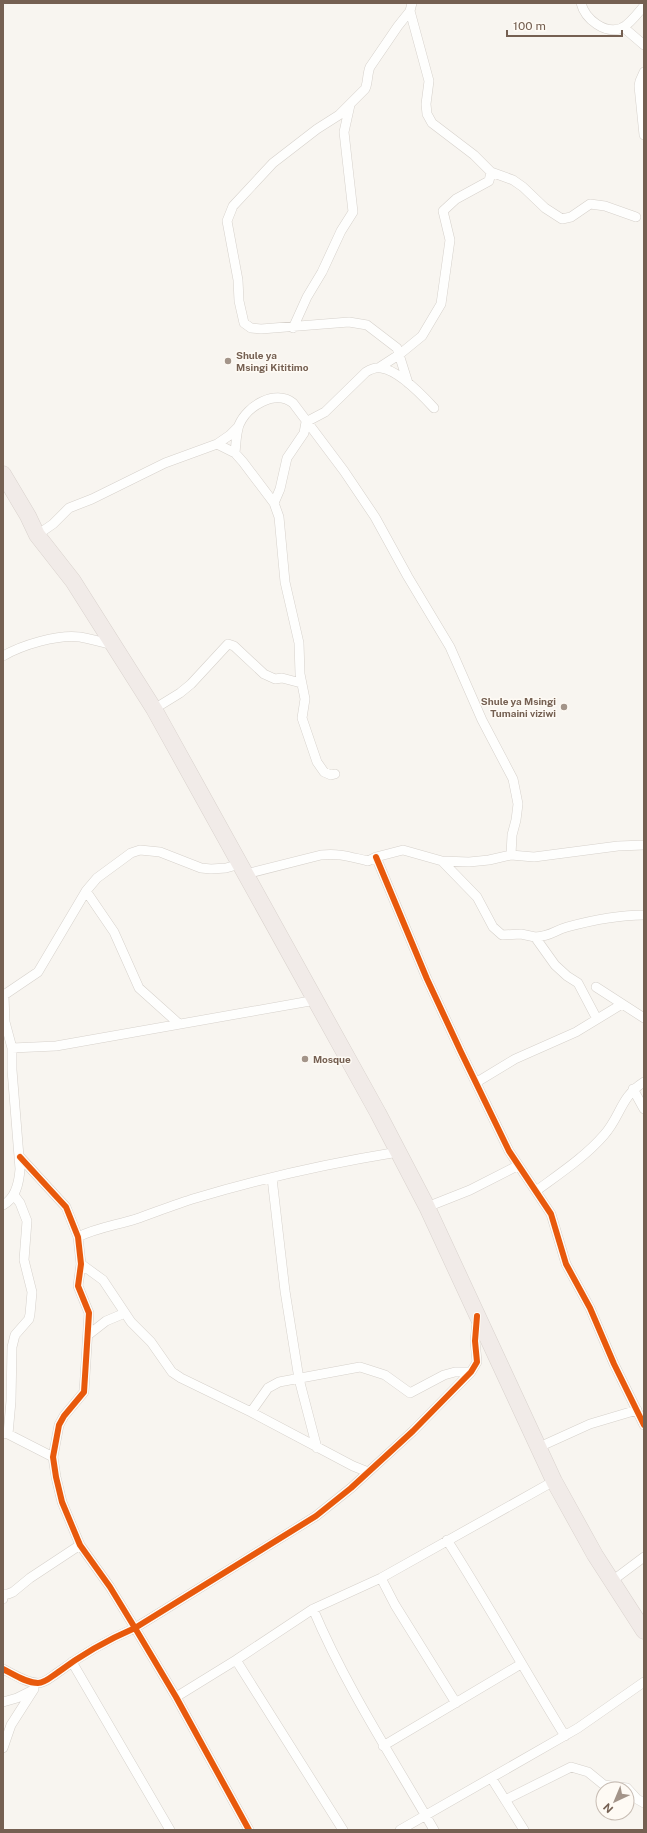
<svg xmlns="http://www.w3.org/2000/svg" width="647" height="1833" font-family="'Public Sans',sans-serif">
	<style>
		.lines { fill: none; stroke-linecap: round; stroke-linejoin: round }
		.street-casing { stroke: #d6d1cb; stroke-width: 10 }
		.highway-casing { stroke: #d9d2cd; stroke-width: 17 }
		.street { stroke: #fefefd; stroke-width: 9 }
		.highway { stroke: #f1ebe8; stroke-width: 16 }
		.cycleway-casing { stroke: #fefaf4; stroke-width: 8 }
		.cycleway { stroke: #e8590c; stroke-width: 6 }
		.poi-dot { fill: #a39489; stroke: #fefaf4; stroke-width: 1.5 }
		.labels { text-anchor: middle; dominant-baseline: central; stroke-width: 3; stroke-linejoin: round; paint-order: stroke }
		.poi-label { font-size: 10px; font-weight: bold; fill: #756052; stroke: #fefaf4; text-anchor: start }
	</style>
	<rect width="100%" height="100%" fill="#f8f5f0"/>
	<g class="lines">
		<defs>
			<path id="street" d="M412,3l-2,8 19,70 -3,23 1,10 5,9 42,32 17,17 22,8 10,7 22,21 17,11 9,-2 19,-13 15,2 31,11
				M581,3c4,16 24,32 41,25 8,-4 16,-15 22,-22
				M623,27l21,18
				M644,72l-4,9 -1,5 5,49
				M293,328l14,-31 15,-25 19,-41 12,-19 -9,-80 6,-27
				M380,367l20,-13 22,-18 19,-32 9,-64 -7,-29 13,-12 33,-18 2,-9
				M408,383l-11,-35 -30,-23 -18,-3 -88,7 -10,-1 -7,-5 -5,-22 -1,-21 -11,-59 6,-15 40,-43 44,-34 22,-14 26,-26c3,-5 2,-15 5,-22l28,-41 12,-15
				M217,444l13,-9 8,-8
				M235,453c1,-9 1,-19 4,-28 8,-19 36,-36 54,-22l51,68 31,46 33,60 42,70 32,73 31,59 5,25 -2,16 -4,15 -1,20
				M274,503l6,-14 7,-31 17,-25 2,-11 19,-10 41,-40c5,-3 9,-5 15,-4 17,2 42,28 53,40
				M37,535l16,-11 16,-16 23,-9 73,-36 52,-19 18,9 8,9 31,41 5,14 6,65 14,61 1,31 5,25 -3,19 15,44 7,10 7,3 4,-1
				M3,656c19,-11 55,-22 77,-19 11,2 22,5 33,8
				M154,709l26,-16 11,-9 37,-40 6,2 30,28 11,5 7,-1 19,5
				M376,857l51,122 34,73 48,99 42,63 15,50 24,44 24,56 30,61
				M442,861l35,36 16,30 9,8 19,-1 14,3 20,28 12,11 11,7 19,36
				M246,874l75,-19c19,-2 29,2 47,6l8,-4 27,-7 39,11 27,1 20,-2 22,-5 23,2 84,-11 26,-1
				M86,891l28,41 25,56 39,35
				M535,937c17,-1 18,-6 32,-10 26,-7 51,-12 77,-12
				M596,987l48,31
				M12,1048l44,-2 260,-46
				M477,1082l38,-23 61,-27 46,-28
				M633,1089l11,20
				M20,1157l46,50 12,30 3,27 -3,22 11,27 -5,79 -20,24 -5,9 -6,32 3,20 6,25 18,43 30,42 25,41 41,69 73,133
				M272,1178l13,113 14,88 18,69
				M536,1191c23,-17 49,-34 68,-56 17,-19 16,-38 40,-53
				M3,1205c13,-7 16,-22 17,-36l-8,-99v-22l-7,-26 -1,-27 34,-23 48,-81 11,-13 34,-25 9,-3 20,2 41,16 10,1 15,-1 14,-4
				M427,1207l43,-17 47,-24
				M78,1237c18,-9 39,-12 58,-18 20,-7 40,-15 60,-21 66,-20 135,-35 202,-46
				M81,1264l22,16 28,42 20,20 21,30 9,6 70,34 102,54 15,6
				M88,1335l18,-14 19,-8
				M251,1412l17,-24 11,-6 81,-15 25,8 25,18 34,-18 11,-3h16
				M3,1433l5,1 45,23
				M8,1434l3,-33 1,-54 3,-12 14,-16 1,-5 2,-22 -8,-32 3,-39 -7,-18 -6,-8
				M537,1448l53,-24 47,-14
				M447,1540c41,64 78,131 118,196
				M381,1578l14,27 61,98
				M612,1581l32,-24
				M3,1599v-5h5l5,-2 17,-14 50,-33
				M313,1609c33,78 79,148 121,221
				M236,1660l107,170
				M72,1662l98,168
				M3,1669c10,5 23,14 35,14 7,0 13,-6 19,-10 24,-18 50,-33 78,-45l181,-112 35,-28 62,-57 58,-59 6,-10 -2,-21 2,-20
				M176,1697l60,-37 77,-51 68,-31 173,-97
				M3,1702l14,-4 16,-8
				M383,1746l138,-82
				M3,1748l8,-23 23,-36
				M492,1779l32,51
				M505,1800l66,-33 17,5 16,13 23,3 10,11 7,4
				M400,1830l178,-102 66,-46"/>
			<path id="highway" d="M3,474l25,42 9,19 36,46 81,128 224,404 49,94 127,274 41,74 49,76"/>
		</defs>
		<use href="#street" class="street-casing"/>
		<use href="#highway" class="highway-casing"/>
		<use href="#street" class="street"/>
		<use href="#highway" class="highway"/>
		<defs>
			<path id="cycleway" d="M376,857l51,122 34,73 48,99 42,63 15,50 24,44 24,56 30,61
				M20,1157l46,50 12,30 3,27 -3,22 11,27 -5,79 -20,24 -5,9 -6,32 3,20 6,25 18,43 30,42 25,41 41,69 73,133
				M3,1669c10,5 23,14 35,14 7,0 13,-6 19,-10 24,-18 50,-33 78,-45l181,-112 35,-28 62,-57 58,-59 6,-10 -2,-21 2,-25"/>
		</defs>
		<use href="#cycleway" class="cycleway-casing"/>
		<use href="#cycleway" class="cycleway"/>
	</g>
	<g class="poi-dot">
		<circle cx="228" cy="361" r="4"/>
		<circle cx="564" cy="707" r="4"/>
		<circle cx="305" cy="1059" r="4"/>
	</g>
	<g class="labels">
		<g class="poi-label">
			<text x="236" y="355">Shule ya<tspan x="236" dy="12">Msingi Kititimo</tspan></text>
			<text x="556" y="701" text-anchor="end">Shule ya Msingi<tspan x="556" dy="12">Tumaini viziwi</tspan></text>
			<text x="313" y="1059">Mosque</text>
		</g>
	</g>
	<rect width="647" height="1833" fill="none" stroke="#756052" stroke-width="8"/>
	<g transform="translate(615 1801) rotate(224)"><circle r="19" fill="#fefaf4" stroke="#c7bcb3"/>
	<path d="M0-3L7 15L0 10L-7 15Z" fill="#a39489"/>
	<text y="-6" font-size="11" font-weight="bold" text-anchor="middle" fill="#756052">N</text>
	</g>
	<path d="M507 30v6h115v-6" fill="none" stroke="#756052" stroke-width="2"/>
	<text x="513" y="30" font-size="12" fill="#756052" stroke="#fefaf4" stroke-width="3" paint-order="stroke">100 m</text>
</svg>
